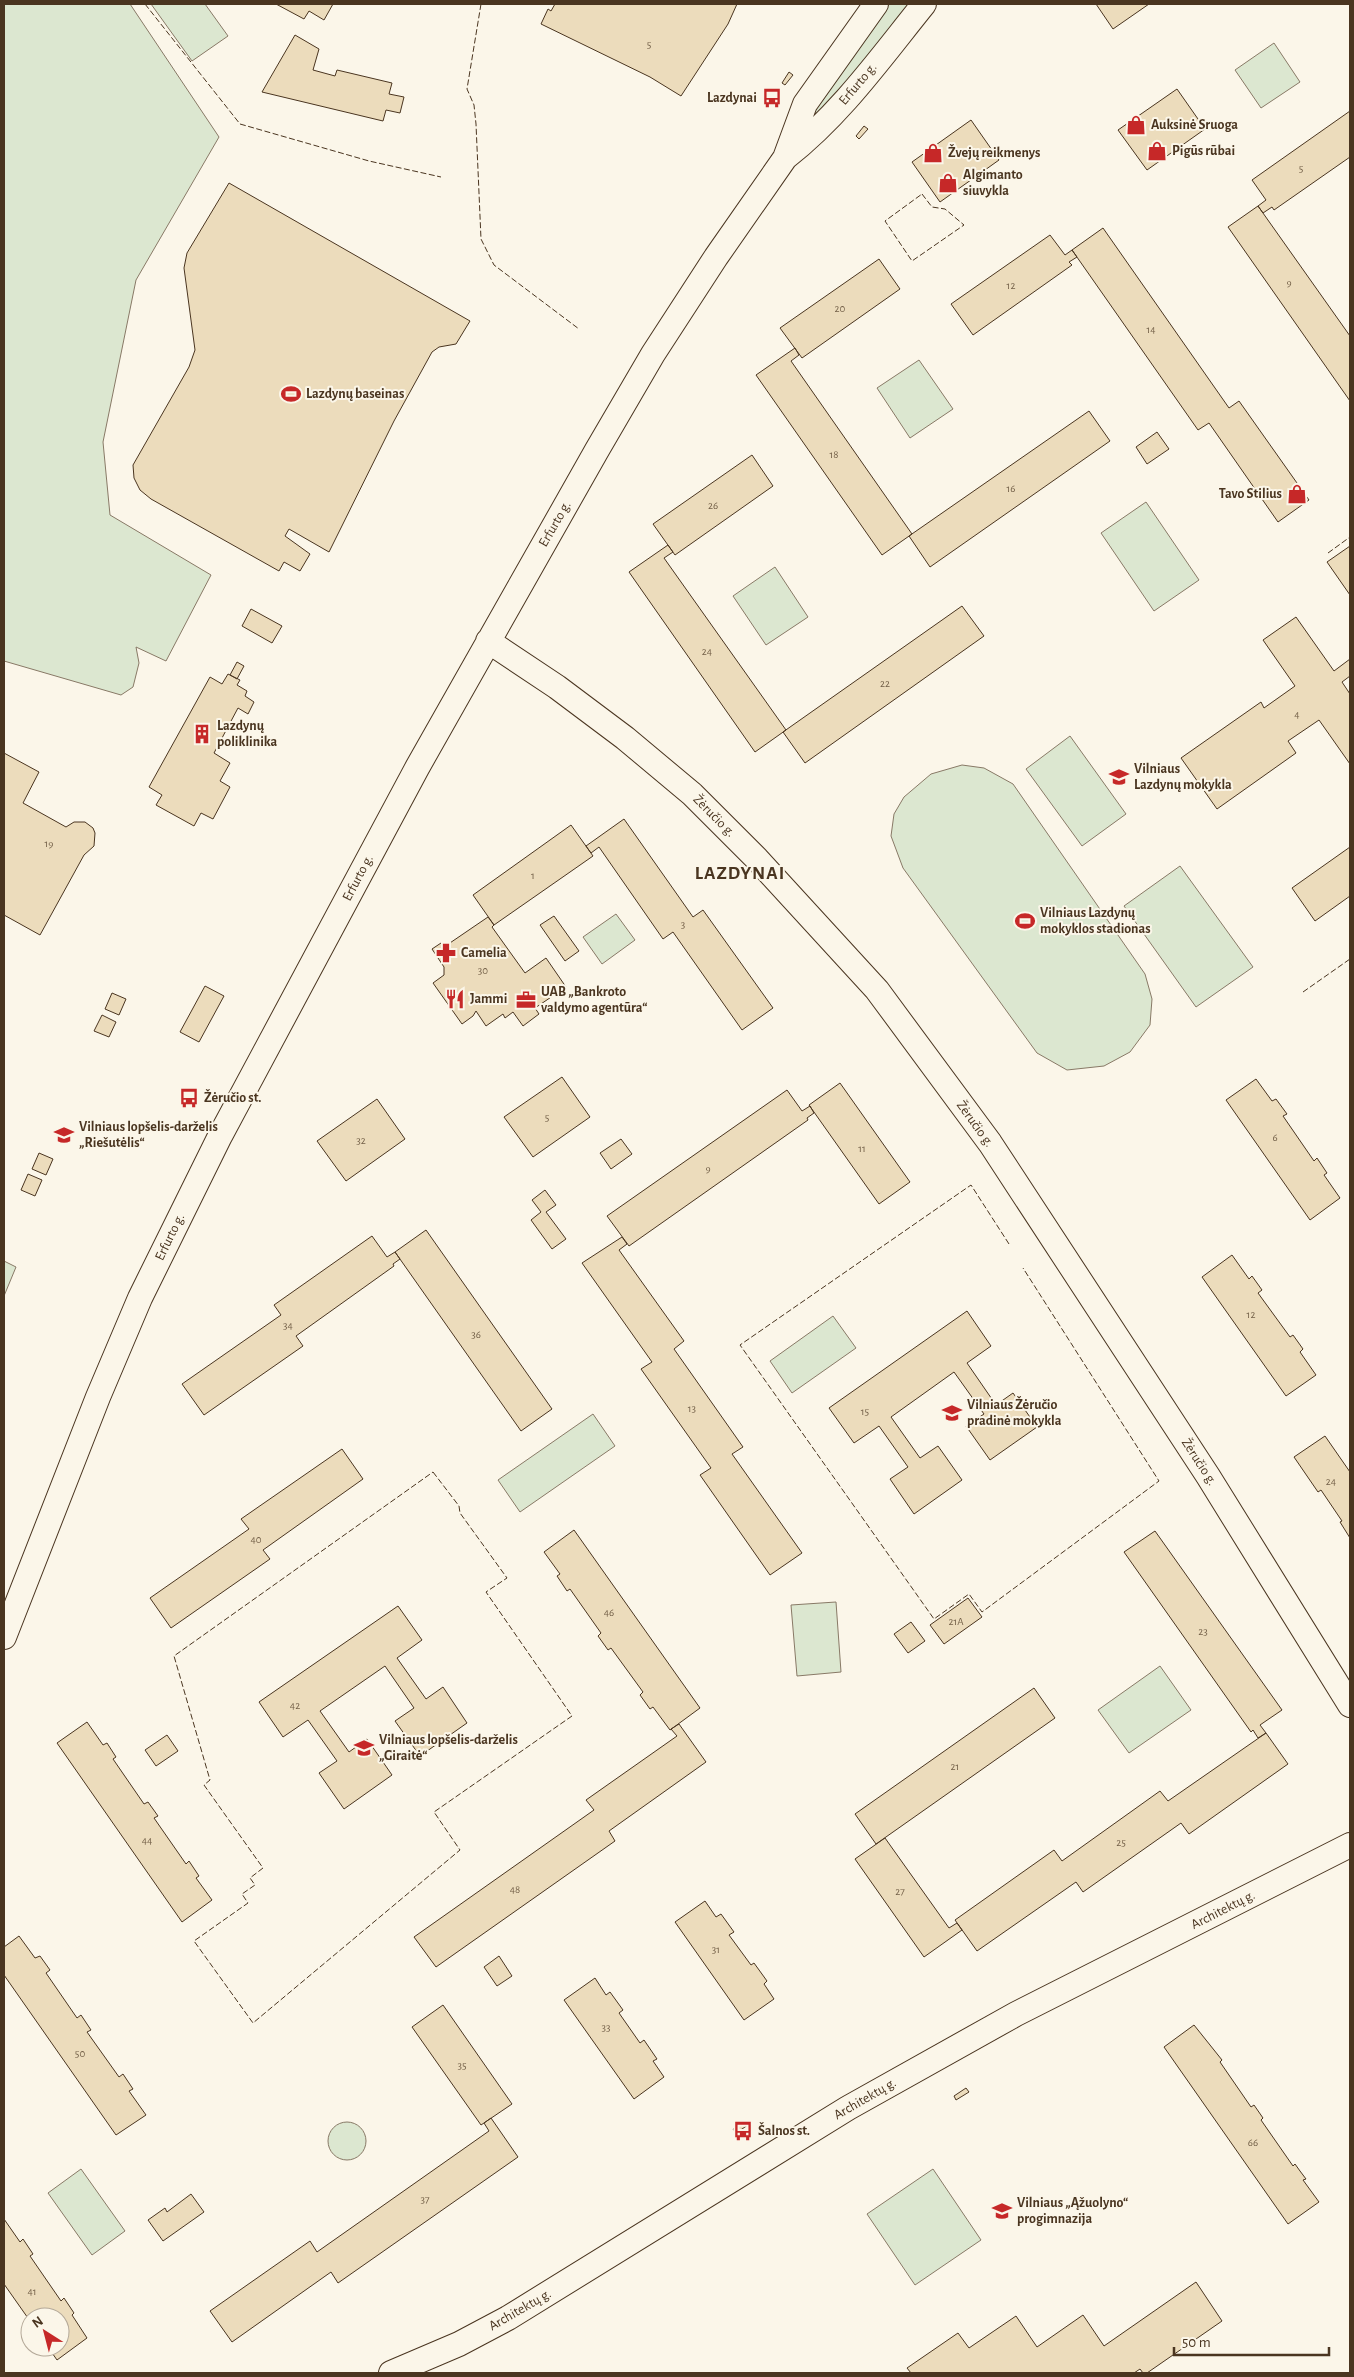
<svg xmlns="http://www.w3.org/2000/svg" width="1354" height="2377" font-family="'Alegreya Sans',sans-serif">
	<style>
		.green { fill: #dce7d0; stroke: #887966 }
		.building { fill: #ecdcbc; stroke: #4a3520 }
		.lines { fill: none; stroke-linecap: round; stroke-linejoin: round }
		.minor-casing { stroke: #4a3520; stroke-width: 26 }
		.minor { stroke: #fbf6e9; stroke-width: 24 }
		.fence { stroke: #4a3520; stroke-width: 1; stroke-dasharray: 6 2.5; stroke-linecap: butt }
		.labels { text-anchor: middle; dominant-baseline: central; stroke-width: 4; stroke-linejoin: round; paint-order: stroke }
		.number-label { font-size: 11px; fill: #725f47 }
		.street-label { font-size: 14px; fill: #4a3520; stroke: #fbf6e9 }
		.poi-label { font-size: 14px; font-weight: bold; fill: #4a3520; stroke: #fbf6e9; text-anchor: start }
		.district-label { font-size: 19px; font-weight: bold; letter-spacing: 1px; fill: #4a3520; stroke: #fbf6e9 }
	</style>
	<rect width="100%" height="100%" fill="#fbf6e9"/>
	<path class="green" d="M4,4h126l89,133 -83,143 -33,162 7,73 101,60 -45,86 -30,-14 3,16 -6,24 -12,8 -117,-34z
		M151,4h54l23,32 -36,25z
		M889,4h22l-115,140 -3,-2z
		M1274,43l26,39 -39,26 -26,-38z
		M919,360l34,49 -43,29 -33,-50z
		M1146,502l53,78 -45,31 -53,-78z
		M775,567l33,50 -42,28 -33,-49z
		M1070,736l56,78 -44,32 -56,-77z
		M962,765l22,3 29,16 132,190 7,25 -2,26 -20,27 -26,14 -37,4 -30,-17 -134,-185 -12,-32 3,-22 10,-17 27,-23z
		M1180,866l73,101 -57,40 -72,-101z
		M616,914l19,26 -33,24 -19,-27z
		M4,1261l12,6 -12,29z
		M833,1316l23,32 -64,45 -22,-32z
		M593,1414l22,32 -95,66 -22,-32z
		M836,1602l5,70 -44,4 -6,-71z
		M1160,1666l31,44 -62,43 -31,-43z
		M328 2141a19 19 0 1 1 38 0a19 19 0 1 1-38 0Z
		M81,2169l44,62 -33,24 -44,-62z
		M933,2169l48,71 -66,45 -48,-71z"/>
	<path class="building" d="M276,4h57l-9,16 -15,-9 -5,8z
		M555,4h182l-9,20 -47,72 -31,-19 -109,-53 7,-15 3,2z
		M1096,4h53l-36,25z
		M295,35l24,14 -6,21 22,6 2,-6 55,13 -3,11 15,3 -4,16 -14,-3 -3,11 -121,-29z
		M789,72l4,3 -8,10 -3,-2z
		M1177,89l28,40 -58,41 -29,-40z
		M1350,111v46l-76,53 -2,-3 -9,6 -5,-7 8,-6 -14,-20z
		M971,120l28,40 -59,42 -28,-40z
		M864,126l4,3 -9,10 -3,-3z
		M229,183l241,138 -14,23 -17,3 -7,5 -38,69 -65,131 -40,-23 -4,7 25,18 -10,17 -16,-9 -5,9 -128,-72 -11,-9 -6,-12 -1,-13 56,-98 6,-17 -11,-82 3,-15z
		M1258,206l92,130v65l-122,-174z
		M1103,228l126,180 10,-7 70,99 -31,22 -69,-99 -11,7 -126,-180z
		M1050,235l15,20 7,-5 5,7 -8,5 3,3 -99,70 -22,-31z
		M879,259l21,30 -98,69 -22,-30z
		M795,348l4,7 -8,6 121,173 -30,21 -126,-180z
		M1089,411l21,30 -180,126 -21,-31z
		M1157,432l12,17 -22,15 -11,-17z
		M752,455l21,31 -98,69 -22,-31z
		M668,545l5,7 -9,6 122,172 -31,22 -126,-180z
		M1350,546v49l-23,-33z
		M962,606l22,30 -179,127 -22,-31z
		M251,609l31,17 -10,17 -30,-17z
		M1296,617l38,54 16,-12v17l-8,6 8,12v70l-31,-44 -31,21 8,12 -79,56 -36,-51 80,-56 3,6 31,-22 -32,-46z
		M237,662l7,4 -7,13 -7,-4z
		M228,674l12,6 -3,5 10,6 -2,5 9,6 -6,12 -10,-6 -24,45 16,10 -10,18 10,6 -17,32 -12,-6 -7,13 -38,-21 6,-10 -13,-8 61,-110 12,7z
		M4,753l35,19 -16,31 43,24 8,-5h11l8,6 2,5 -1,13 -10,9 -44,80 -36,-20z
		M624,819l69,98 10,-7 70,98 -31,22 -69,-98 -10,7 -64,-92 -8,6 -5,-7z
		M571,825l22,31 -99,69 -21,-30z
		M1350,847v49l-35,25 -23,-33z
		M554,916l25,35 -14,10 -25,-36z
		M488,917l6,8 -2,2 33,46 21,-15 20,29 -31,21 4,6 -16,12 -10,-14 -8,6 -2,-4 -17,12 -10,-15 -3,5 -11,8 -29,-41 11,-8v-8l-12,-18 9,-6 3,4z
		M205,986l19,10 -25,46 -19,-10z
		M112,993l14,6 -7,16 -14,-6z
		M102,1015l14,7 -7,15 -15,-6z
		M562,1077l28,40 -57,40 -29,-40z
		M1256,1079l16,22 4,-2 11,15 -4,2 31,45 3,-3 10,15 -3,2 16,23 -30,22 -84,-120z
		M840,1083l70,99 -31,22 -70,-99z
		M787,1090l15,21 8,-5 4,7 -7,5 1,2 -179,126 -22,-30z
		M377,1099l28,40 -59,42 -29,-40z
		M621,1139l11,15 -21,15 -11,-16z
		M39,1153l14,6 -7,16 -14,-6z
		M28,1174l14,6 -7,16 -14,-6z
		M545,1190l11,15 -10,7 20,27 -14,10 -21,-29 10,-8 -9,-12z
		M426,1230l126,179 -31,22 -126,-179z
		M372,1236l15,21 8,-5 5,7 -7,5 1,2 -98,70 7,10 -99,69 -22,-31 99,-69 -7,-10z
		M622,1237l5,7 -8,6 65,91 -10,8 69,98 -11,7 70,99 -32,22 -70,-100 11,-7 -70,-99 11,-7 -70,-99z
		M1232,1255l17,24 3,-3 10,14 -4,3 32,44 3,-2 10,14 -3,3 16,23 -30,21 -84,-119z
		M967,1311l24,35 -24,17 29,42 17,-12 24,34 -47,33 -24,-34 18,-12 -30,-42 -63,45 29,41 18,-12 24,34 -48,34 -24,-35 18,-12 -29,-41 -25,17 -25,-35z
		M1325,1436l25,36v66l-10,-16 2,-1 -21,-31 -3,2 -24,-35z
		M342,1449l21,30 -100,71 7,9 -99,69 -21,-30 99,-69 -8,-10z
		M574,1530l126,178 -30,22 -17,-23 -3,2 -10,-14 3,-3 -32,-44 -3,2 -10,-14 3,-3 -31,-44 -3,2 -10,-15 3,-2 -16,-22z
		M1155,1531l127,179 -22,15 6,8 -8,5 -5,-8 -2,2 -127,-180z
		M968,1598l14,19 -38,27 -14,-19z
		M398,1606l24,34 -25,18 29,41 17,-12 24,36 -47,33 -25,-35 19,-13 -29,-42 -65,45 29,41 18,-13 25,36 -48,34 -25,-36 18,-12 -29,-41 -25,17 -24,-35z
		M911,1622l14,19 -17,12 -14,-19z
		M1034,1688l21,30 -179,126 -21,-30z
		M87,1722l16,23 4,-2 9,14 -3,2 31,45 4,-2 10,14 -4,2 32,46 3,-3 10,15 -3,2 16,22 -30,22 -125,-179z
		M679,1724l27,38 -97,69 6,10 -179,126 -22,-30 180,-127 -8,-10 91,-64 -6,-7z
		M1266,1733l22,31 -99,70 -8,-11 -98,69 -7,-10 -99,69 -22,-31 99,-70 8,11 98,-70 8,10z
		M167,1735l11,16 -22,15 -11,-16z
		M885,1838l64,90 8,-5 5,7 -38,27 -69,-98z
		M705,1901l11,16 5,-3 13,18 -5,3 22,30 3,-2 13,18 -3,3 10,15 -30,21 -69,-98z
		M19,1936l16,22 5,-2 10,14 -4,3 31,45 4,-3 10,15 -4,2 32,45 4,-3 10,15 -4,2 17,24 -30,20 -112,-160v-28z
		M499,1956l13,20 -15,10 -13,-19z
		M595,1978l11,17 4,-3 13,18 -4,3 21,30 4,-3 13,19 -4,2 11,16 -30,22 -70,-99z
		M443,2005l69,99 -31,21 -69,-98z
		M1194,2025l28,35 -2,2 31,45 3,-2 9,13 -2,2 32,46 2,-2 5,7 6,8 -3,1 16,22 -31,22 -124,-177z
		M966,2088l3,4 -13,8 -2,-4z
		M491,2118l27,39 -180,126 -7,-11 -99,70 -22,-31 100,-70 7,11 172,-121 -5,-8z
		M745,2121l3,4 -12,8 -3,-4z
		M191,2194l13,18 -41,29 -15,-21 17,-12 2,4z
		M4,2219l16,23 3,-3 10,15 -3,2 31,45 3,-3 10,15 -2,2 15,23 -30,22 -9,-13h12v-30h-30v4l-26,-37z
		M1196,2282l26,39 -75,52h-4l-3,-4 -6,4h-223l-4,-5 51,-35 11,15 47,-32 21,31 46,-32 21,31z"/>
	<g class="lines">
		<defs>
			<path id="minor" d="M786,157c55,-43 95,-100 138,-153
				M488,641l69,46 68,51 67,56 65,65 120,131 113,153 218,333 142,229
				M4,1637l94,-240 42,-99 80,-162 197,-368 180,-318 56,-96 63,-97 69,-99 20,-54 71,-100
				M391,2373l68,-29 49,-26 340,-210 168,-94 334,-169"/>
		</defs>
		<use href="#minor" class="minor-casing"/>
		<use href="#minor" class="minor"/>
		<path class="fence" d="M145,4l95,120 129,37 72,16
			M481,4l-14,85 7,16 2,19 5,115 13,26 85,64
			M922,194l10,13 13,2 19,16 -52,36 -27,-40z
			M1328,553l22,-16
			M1303,992l47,-33
			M1009,1244l-38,-59 -231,160 194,274 35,-25 13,18 177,-131 -136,-213
			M433,1472l26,34 1,7 47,65 -21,14 86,124 -138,96 26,38 -207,173 -59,-82 54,-38 -6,-9 13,-9 -5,-7 13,-10 -59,-83 6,-5 -36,-124z"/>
	</g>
	<defs>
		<symbol id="bus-bare" viewBox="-9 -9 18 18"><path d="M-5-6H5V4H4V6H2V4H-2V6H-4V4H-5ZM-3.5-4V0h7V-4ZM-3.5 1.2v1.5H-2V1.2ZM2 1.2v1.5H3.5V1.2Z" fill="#c62828" stroke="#fbf6e9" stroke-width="2.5" paint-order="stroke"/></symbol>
		<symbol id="shop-bare" viewBox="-9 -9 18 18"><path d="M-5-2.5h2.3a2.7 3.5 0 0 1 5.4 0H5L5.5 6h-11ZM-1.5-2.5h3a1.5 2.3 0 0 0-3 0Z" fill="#c62828" stroke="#fbf6e9" stroke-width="2.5" paint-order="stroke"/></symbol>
		<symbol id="stadium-bare" viewBox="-9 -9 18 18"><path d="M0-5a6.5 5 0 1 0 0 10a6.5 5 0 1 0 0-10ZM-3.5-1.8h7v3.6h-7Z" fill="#c62828" stroke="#fbf6e9" stroke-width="2.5" paint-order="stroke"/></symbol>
		<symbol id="building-bare" viewBox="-9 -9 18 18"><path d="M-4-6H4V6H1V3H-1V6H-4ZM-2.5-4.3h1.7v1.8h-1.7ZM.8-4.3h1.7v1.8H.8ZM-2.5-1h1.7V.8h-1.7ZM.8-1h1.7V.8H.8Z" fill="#c62828" stroke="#fbf6e9" stroke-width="2.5" paint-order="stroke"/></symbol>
		<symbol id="school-bare" viewBox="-9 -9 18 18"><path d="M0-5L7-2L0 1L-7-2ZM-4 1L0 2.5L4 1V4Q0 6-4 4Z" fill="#c62828" stroke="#fbf6e9" stroke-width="2.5" paint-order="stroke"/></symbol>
		<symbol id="pharmacy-bare" viewBox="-9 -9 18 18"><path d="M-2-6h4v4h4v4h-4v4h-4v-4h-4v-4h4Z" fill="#c62828" stroke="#fbf6e9" stroke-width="2.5" paint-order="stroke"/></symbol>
		<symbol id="restaurant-bare" viewBox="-9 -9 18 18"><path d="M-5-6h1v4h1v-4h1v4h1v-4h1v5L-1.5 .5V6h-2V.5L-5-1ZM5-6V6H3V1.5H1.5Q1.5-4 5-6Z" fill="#c62828" stroke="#fbf6e9" stroke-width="2.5" paint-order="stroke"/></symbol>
		<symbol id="office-bare" viewBox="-9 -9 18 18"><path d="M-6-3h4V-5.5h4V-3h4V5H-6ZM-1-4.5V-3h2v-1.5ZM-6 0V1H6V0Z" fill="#c62828" stroke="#fbf6e9" stroke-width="2.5" paint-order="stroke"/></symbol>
	</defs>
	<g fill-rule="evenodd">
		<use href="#bus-bare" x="758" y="84" width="28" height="28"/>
		<use href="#shop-bare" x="1122" y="111" width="28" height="28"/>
		<use href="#shop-bare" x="1143" y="137" width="28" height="28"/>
		<use href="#shop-bare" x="919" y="139" width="28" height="28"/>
		<use href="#shop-bare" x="934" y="169" width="28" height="28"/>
		<use href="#stadium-bare" x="277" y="380" width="28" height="28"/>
		<use href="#shop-bare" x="1283" y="480" width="28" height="28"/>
		<use href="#building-bare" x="188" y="720" width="28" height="28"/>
		<use href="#school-bare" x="1105" y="763" width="28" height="28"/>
		<use href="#stadium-bare" x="1011" y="907" width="28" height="28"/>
		<use href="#pharmacy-bare" x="432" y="939" width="28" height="28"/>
		<use href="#restaurant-bare" x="441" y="985" width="28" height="28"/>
		<use href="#office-bare" x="512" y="986" width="28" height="28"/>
		<use href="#bus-bare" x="175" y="1084" width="28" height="28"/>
		<use href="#school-bare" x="50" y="1121" width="28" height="28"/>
		<use href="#school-bare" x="938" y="1399" width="28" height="28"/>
		<use href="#school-bare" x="350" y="1734" width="28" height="28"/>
		<use href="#bus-bare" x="729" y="2117" width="28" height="28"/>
		<use href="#school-bare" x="988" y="2197" width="28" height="28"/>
	</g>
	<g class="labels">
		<g class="number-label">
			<text x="649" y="44">5</text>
			<text x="1301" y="168">5</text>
			<text x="1289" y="282">9</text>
			<text x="1011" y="285">12</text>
			<text x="840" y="308">20</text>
			<text x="1151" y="329">14</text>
			<text x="834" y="454">18</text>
			<text x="1011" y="488">16</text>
			<text x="713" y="505">26</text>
			<text x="707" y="651">24</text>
			<text x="885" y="683">22</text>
			<text x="1297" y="714">4</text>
			<text x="49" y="843">19</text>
			<text x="533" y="875">1</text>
			<text x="683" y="924">3</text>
			<text x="483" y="970">30</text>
			<text x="547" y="1117">5</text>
			<text x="1275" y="1137">6</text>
			<text x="361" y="1140">32</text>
			<text x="862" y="1148">11</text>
			<text x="708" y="1168">9</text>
			<text x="1251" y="1314">12</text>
			<text x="288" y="1325">34</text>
			<text x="476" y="1334">36</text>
			<text x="692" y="1408">13</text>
			<text x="865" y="1411">15</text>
			<text x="1331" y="1481">24</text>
			<text x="256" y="1539">40</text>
			<text x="609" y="1612">46</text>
			<text x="956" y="1621">21A</text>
			<text x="1203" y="1631">23</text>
			<text x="295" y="1705">42</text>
			<text x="955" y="1766">21</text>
			<text x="147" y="1840">44</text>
			<text x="1121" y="1842">25</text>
			<text x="515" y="1889">48</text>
			<text x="900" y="1891">27</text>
			<text x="716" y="1949">31</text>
			<text x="606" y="2027">33</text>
			<text x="80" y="2053">50</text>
			<text x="462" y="2065">35</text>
			<text x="1253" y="2142">66</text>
			<text x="425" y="2199">37</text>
			<text x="32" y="2291">41</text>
		</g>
		<g class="street-label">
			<text transform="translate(858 84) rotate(-50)">Erfurto g.</text>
			<text transform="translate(555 524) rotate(-60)">Erfurto g.</text>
			<text transform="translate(714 816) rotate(45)">Žėručio g.</text>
			<text transform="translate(358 878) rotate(-62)">Erfurto g.</text>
			<text transform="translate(975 1124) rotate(54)">Žėručio g.</text>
			<text transform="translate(170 1237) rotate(-64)">Erfurto g.</text>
			<text transform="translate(1199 1462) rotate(57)">Žėručio g.</text>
			<text transform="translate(1223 1910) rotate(-27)">Architektų g.</text>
			<text transform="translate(865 2099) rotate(-30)">Architektų g.</text>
			<text transform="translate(520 2310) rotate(-30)">Architektų g.</text>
		</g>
		<g class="poi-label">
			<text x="757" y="98" text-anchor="end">Lazdynai</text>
			<text x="1151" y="125">Auksinė Sruoga</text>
			<text x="1172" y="151">Pigūs rūbai</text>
			<text x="948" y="153">Žvejų reikmenys</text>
			<text x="963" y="175">Algimanto<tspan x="963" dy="16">siuvykla</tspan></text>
			<text x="306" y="394">Lazdynų baseinas</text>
			<text x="1282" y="494" text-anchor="end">Tavo Stilius</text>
			<text x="217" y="726">Lazdynų<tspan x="217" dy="16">poliklinika</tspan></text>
			<text x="1134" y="769">Vilniaus<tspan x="1134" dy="16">Lazdynų mokykla</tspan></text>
			<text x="1040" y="913">Vilniaus Lazdynų<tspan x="1040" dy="16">mokyklos stadionas</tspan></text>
			<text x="461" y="953">Camelia</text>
			<text x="541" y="992">UAB „Bankroto<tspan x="541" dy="16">valdymo agentūra“</tspan></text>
			<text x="470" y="999">Jammi</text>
			<text x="204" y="1098">Žėručio st.</text>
			<text x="79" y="1127">Vilniaus lopšelis-darželis<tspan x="79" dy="16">„Riešutėlis“</tspan></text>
			<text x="967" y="1405">Vilniaus Žėručio<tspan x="967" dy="16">pradinė mokykla</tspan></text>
			<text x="379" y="1740">Vilniaus lopšelis-darželis<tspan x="379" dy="16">„Giraitė“</tspan></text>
			<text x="758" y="2131">Šalnos st.</text>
			<text x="1017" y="2203">Vilniaus „Ąžuolyno“<tspan x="1017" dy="16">progimnazija</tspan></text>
		</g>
		<g class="district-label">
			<text x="740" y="873">LAZDYNAI</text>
		</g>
	</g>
	<rect width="1354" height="2377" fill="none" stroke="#4a3520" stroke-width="10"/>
	<g transform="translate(45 2332) rotate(324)"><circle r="24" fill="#fbf6e9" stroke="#b4a999"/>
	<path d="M0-4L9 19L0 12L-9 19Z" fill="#c62828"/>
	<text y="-8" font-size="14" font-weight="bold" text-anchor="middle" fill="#4a3520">N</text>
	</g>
	<path d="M1174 2347v8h155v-8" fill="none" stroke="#4a3520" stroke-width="2.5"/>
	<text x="1182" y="2347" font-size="15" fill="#4a3520" stroke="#fbf6e9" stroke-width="4" paint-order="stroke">50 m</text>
</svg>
